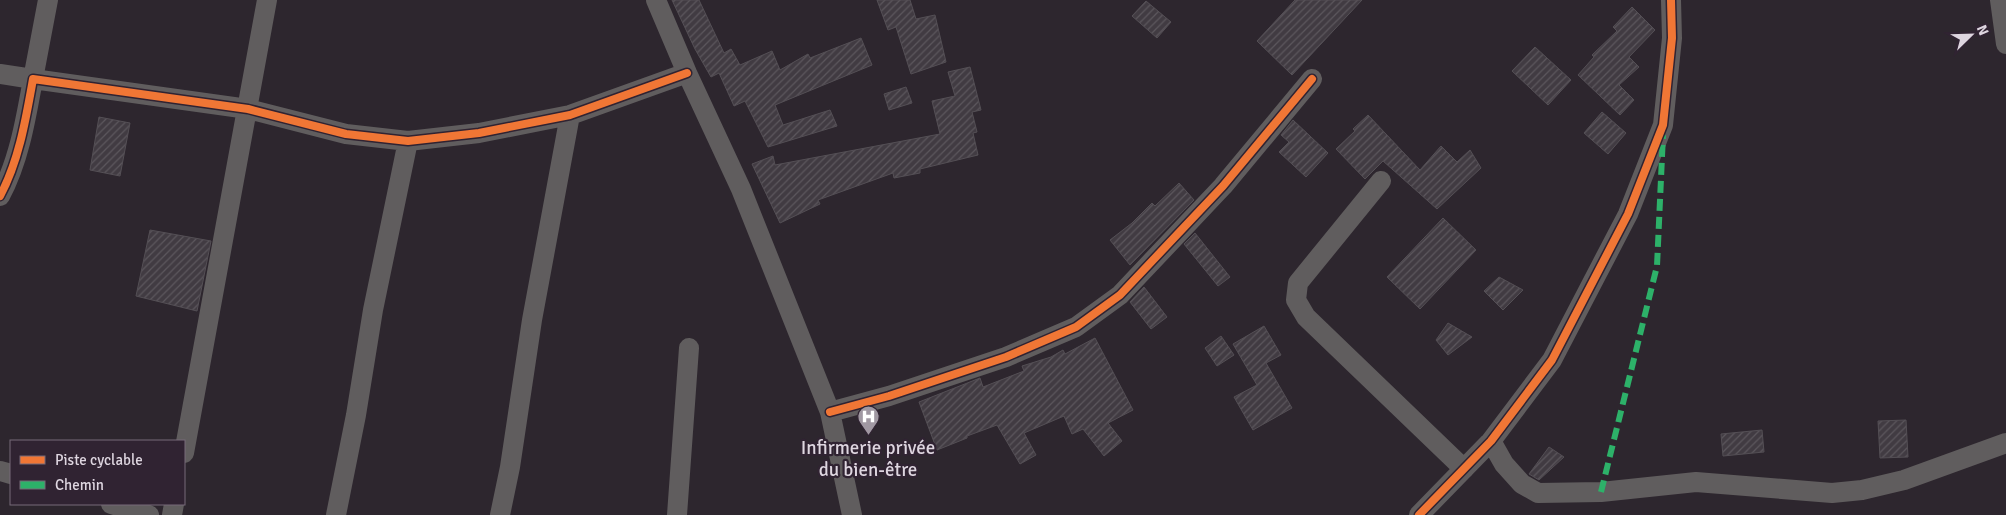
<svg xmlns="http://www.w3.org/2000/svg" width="2006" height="515" font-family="Signika,sans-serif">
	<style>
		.building { fill: url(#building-hatch); stroke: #544f55 }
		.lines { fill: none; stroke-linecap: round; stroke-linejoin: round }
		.street { stroke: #605d5e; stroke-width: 20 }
		.quiet { stroke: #2db169; stroke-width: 6; stroke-dasharray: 12 6; stroke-linecap: butt }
		.cycleway-casing { stroke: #302332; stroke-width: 11 }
		.cycleway { stroke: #f07635; stroke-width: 8 }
		.labels { text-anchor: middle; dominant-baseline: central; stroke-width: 4.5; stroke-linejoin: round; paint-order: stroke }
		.poi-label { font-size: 19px; fill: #ded6e0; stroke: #302332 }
	</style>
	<defs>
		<pattern id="building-hatch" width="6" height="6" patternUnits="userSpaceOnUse" patternTransform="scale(1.25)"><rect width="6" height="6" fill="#413b42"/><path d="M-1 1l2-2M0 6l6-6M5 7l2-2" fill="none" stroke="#5c575d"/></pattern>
	</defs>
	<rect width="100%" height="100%" fill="#2d262e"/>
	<path class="building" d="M672,0h27l25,53 7,-4 9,16 32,-14 8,19 28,-16 2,4 51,-20 11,27 -97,40 8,20 47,-15 7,16 -69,21 -23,-46 -11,5 -15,-33 -8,4 -16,-28z
		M877,0h33l6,19 19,-4 11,47 -35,12 -15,-47 -8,3z
		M1295,0h67l-70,75 -35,-34z
		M1146,1l25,21 -14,16 -25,-22z
		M1632,7l23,23 -26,27 10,10 -20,18 15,15 -14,15 -42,-40 16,-18 -2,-2 25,-24 -4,-4z
		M1535,47l36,33 -23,25 -36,-34z
		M970,67l11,43 -9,2 5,20 -4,1 5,22 -58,14v4l-26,5 -1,-5 -75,27 2,4 -40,19 -28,-59 21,-8 2,9 165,-31 -8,-33 23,-5 -7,-24z
		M906,87l6,16 -23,7 -5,-16z
		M1602,112l24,21 -18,21 -24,-21z
		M1368,115l52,55 21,-24 16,16 13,-12 11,18 -44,41 -54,-48 -18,18 -29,-30 19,-18 -2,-2z
		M99,117l31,6 -10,53 -30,-6z
		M1293,120l35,33 -22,24 -27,-25 10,-10 -8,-7z
		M1179,183l15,17 -64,65 -20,-25 22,-17 20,-20 3,3z
		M1443,218l33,32 -56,59 -33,-32z
		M150,230l61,11 -14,70 -61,-15z
		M1195,233l35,44 -12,9 -34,-42z
		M1499,277l24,13 -20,20 -19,-19z
		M1144,287l23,30 -16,12 -21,-27z
		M1448,323l24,14 -24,18 -12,-15z
		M1264,326l17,29 -15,8 26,45 -39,22 -19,-33 23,-12 -24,-41z
		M1221,336l13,19 -17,11 -12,-18z
		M1095,338l38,72 -25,13 14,18 -18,15 -21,-27 -11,5 -8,-18 -40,17 12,22 -16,9 -23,-39 -30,11v2l-30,12 -18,-48 61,-24 3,9 41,-16 -2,-5 29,-9 12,-7 2,4z
		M1906,420l2,37 -28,1 -2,-37z
		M1762,430l2,22 -41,4 -2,-22z
		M1549,447l15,10 -25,23 -10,-6z"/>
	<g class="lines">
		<path class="street" d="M656,0l31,73 54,116 89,223 22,103
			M2000,0l6,44
			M0,74l33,5 15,-79
			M1381,181l-83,102 -2,17 10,17 158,152
			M0,196c19,-35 26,-78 33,-117l215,30 98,25 62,7 71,-8 91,-18 117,-42
			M830,412l59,-16 117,-39 70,-30 44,-32 103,-109 89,-107
			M1491,441l13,23 18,20 16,9 63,-1 95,-10 136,11 30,-3 42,-10 102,-37
			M184,453l83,-453
			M0,471l11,3
			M111,504l38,11
			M172,515l2,-11
			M336,515l20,-100 17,-105 35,-169
			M500,515l10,-48 22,-147 38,-205
			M677,515l12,-167
			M1419,515l72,-74 61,-81 76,-146 35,-89 9,-87 -1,-38"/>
		<path class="quiet" d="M1601,492l56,-226 6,-131"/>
		<defs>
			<path id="cycleway" d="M0,196c19,-35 26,-78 33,-117l215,30 98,25 62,7 71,-8 91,-18 117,-42
				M830,412l59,-16 117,-39 70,-30 44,-32 103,-109 89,-107
				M1419,515l72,-74 61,-81 76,-146 35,-89 9,-87 -1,-38"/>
		</defs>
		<use href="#cycleway" class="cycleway-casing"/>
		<use href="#cycleway" class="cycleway"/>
	</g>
	<defs>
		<symbol id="hospital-pin" viewBox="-11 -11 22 30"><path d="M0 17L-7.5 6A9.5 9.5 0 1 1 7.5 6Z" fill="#a098a2" stroke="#302332"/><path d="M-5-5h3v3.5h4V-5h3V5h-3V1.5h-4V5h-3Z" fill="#fff"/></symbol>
	</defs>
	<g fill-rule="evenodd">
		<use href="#hospital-pin" x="856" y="404" width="25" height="34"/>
	</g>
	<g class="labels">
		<g class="poi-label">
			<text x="868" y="448">Infirmerie privée<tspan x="868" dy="22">du bien-être</tspan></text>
		</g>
	</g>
	<rect x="10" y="440" width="175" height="65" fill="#302332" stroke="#766b78"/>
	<rect x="20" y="456" width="25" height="8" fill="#f07635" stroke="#766b78"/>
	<text x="55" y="465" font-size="15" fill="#ded6e0">Piste cyclable</text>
	<rect x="20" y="481" width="25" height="8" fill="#2db169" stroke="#766b78"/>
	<text x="55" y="490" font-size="15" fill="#ded6e0">Chemin</text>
	<g transform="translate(1971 35) rotate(67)" stroke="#302332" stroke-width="4" paint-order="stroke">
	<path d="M0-4L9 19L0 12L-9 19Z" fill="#ded6e0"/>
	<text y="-8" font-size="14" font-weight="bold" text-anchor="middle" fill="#ded6e0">N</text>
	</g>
</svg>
